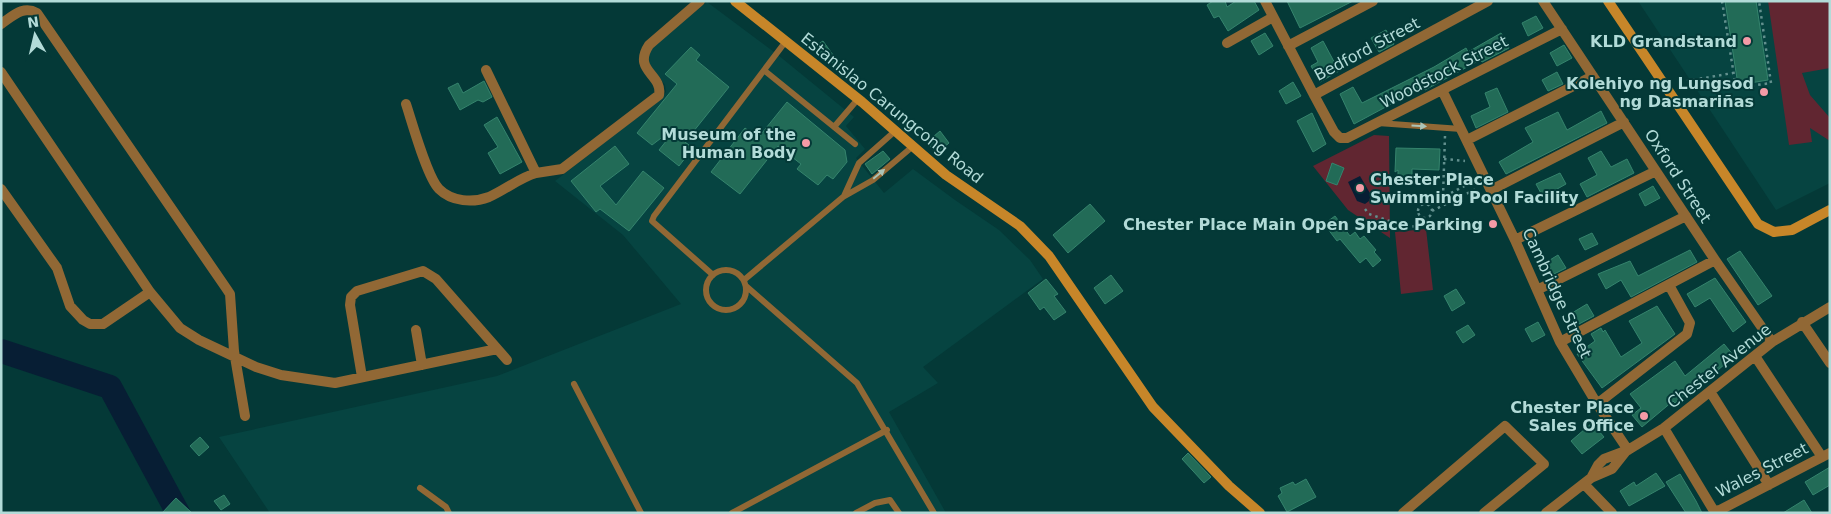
<svg xmlns="http://www.w3.org/2000/svg" width="1831" height="514" font-family="'DejaVu Sans',sans-serif">
	<style>
		.built { fill: #064441 }
		.green { fill: #612631 }
		.water { fill: #071e34 }
		.lines { fill: none; stroke-linecap: round; stroke-linejoin: round }
		.river { stroke: #071e34; stroke-width: 24 }
		.building { fill: #226b57; stroke: #35846d }
		.path { stroke: #62908e; stroke-width: 2.5; stroke-dasharray: 2.5 4; stroke-linecap: butt }
		.lane { stroke: #916835; stroke-width: 6 }
		.street { stroke: #916835; stroke-width: 10 }
		.secondary { stroke: #c78629; stroke-width: 10 }
		.oneway { fill: #abc4b7 }
		.poi-dot { fill: #f49aa6; stroke: #043937; stroke-width: 2 }
		.labels { text-anchor: middle; dominant-baseline: central; stroke-width: 4; stroke-linejoin: round; paint-order: stroke }
		.poi-label { font-size: 16px; font-weight: bold; fill: #b2dbd8; stroke: #043937; text-anchor: end }
		.street-label { font-size: 16px; fill: #b2dbd8; stroke: #043937 }
	</style>
	<rect width="100%" height="100%" fill="#043937"/>
	<path class="built" d="M1638,1h192v182l-54,27z
		M707,2l71,53 76,62 -8,9 19,23 -9,9 28,35 29,-24 42,31 44,30 31,30 13,19 -120,88 15,16 -49,29 57,101h-676l-51,-76 278,-61 184,-72 -58,-69 -68,-54 107,-83 4,-6 -1,-7 -18,-24 4,-13z"/>
	<path class="green" d="M1768,1h62v67l-28,5 8,22 20,23v23l-20,-13 2,14 -23,3z
		M1374,135l15,1 1,102 -42,-28 -35,-44z
		M1426,229l7,61 -32,4 -6,-62z"/>
	<path class="water" d="M1360,176l11,19 -2,6 -4,3 -8,-3 -9,-19z"/>
	<g class="lines">
		<path class="river" d="M1,351l109,36 68,126"/>
	</g>
	<path class="building" d="M1213,1h12l2,6 9,-6h18l5,9 -31,21 -9,-15 -5,2 -7,-13z
		M1287,1h66l-53,27z
		M1725,1h31l12,79 -30,5z
		M1536,16l7,12 -15,8 -6,-13z
		M1386,30l8,14 -15,8 -8,-14z
		M1265,33l8,13 -14,9 -8,-14z
		M1501,33l8,15 -27,14 -2,-2 -55,30 -2,-3 -69,37 -14,-30 13,-7 9,16 72,-36 32,-19 2,4z
		M823,41l20,28h-1l-31,-20z
		M1323,41l16,30 -19,11 -9,-16 7,-4 -7,-14z
		M1564,45l8,13 -15,8 -7,-13z
		M691,47l9,8 -4,5 33,27 -44,55 8,6 -14,18 -20,-16 12,-15 -2,-3 -17,13 -15,-12 40,-49 -12,-10z
		M1557,72l6,12 -15,7 -6,-11z
		M484,81l8,16 -9,5 -5,-2 -18,10 -12,-22 10,-5 5,10z
		M1293,82l8,14 -15,8 -7,-13z
		M1497,88l11,24 -32,16 -5,-12 19,-9 -5,-14z
		M787,102l58,48 2,12 -14,17 -6,-4 -9,10 -21,-16 4,-5 -23,-18 -38,48 -29,-22 34,-44 13,10z
		M1601,111l6,12 -101,51 -7,-12 34,-20 -8,-14 33,-16 9,18z
		M1312,113l14,31 -13,8 -16,-31z
		M497,117l25,45 -22,12 -12,-21 10,-6 -14,-22z
		M940,131l9,12 -13,11 -9,-12z
		M615,146l14,18 -29,22 16,19 27,-34 21,17 -35,43 -29,-22 -4,3 -25,-31z
		M1396,148l44,1 -1,21 -27,-1v13h-14v-12l-3,2z
		M883,151l7,8 -18,15 -7,-10z
		M1601,151l10,16 16,-8 7,14 -47,24 -7,-13 17,-9 -9,-17z
		M1332,163l12,5 -7,17 -11,-4z
		M1560,173l6,11 -23,13 -7,-13z
		M1653,186l7,12 -15,8 -6,-12z
		M1090,204l15,17 -37,32 -15,-18z
		M1335,216l15,20 5,-4 5,7 4,-3 12,14 -2,2 7,8 -8,7 -7,-9 -6,5 -20,-24 -3,2 -13,-17z
		M1592,233l6,11 -13,6 -6,-11z
		M1690,250l7,12 -66,35 -10,-17 -15,9 -8,-15 32,-13 8,15z
		M1740,251l32,45 -14,9 -31,-46z
		M1558,255l8,13 -14,7 -7,-12z
		M1111,275l12,16 -18,13 -11,-16z
		M1715,278l31,44 -13,10 -23,-34 -15,9 -8,-13z
		M1046,279l12,15 -4,2 12,16 -12,8 -10,-13 -4,3 -12,-17z
		M1456,289l9,14 -13,8 -8,-15z
		M1587,304l7,12 -15,8 -7,-11z
		M1657,306l18,28 -73,54 -25,-34 18,-13 -4,-7 10,-6 2,4 2,-2 16,27 21,-14 -13,-22z
		M1538,322l7,13 -13,7 -7,-13z
		M1468,325l7,10 -12,8 -7,-11z
		M1724,344l10,12 -41,36 -2,-2 -16,13 -2,-2 -31,26 -10,-12 9,-7 -11,-14 45,-33 10,15z
		M1592,423l12,14 -22,17 -11,-13z
		M200,437l9,10 -10,9 -9,-10z
		M1188,453l23,24 -7,6 -22,-24z
		M1830,467v18l-17,10 -8,-13z
		M1656,473l9,13 -36,20 -9,-15 14,-9 2,4z
		M1680,474l16,27 6,12h-16l-20,-31z
		M1306,479l10,18 -29,15 -9,-16 4,-3 -2,-5 13,-6 2,3z
		M224,495l6,9 -9,6 -7,-9z
		M176,498l16,15h-30z
		M1804,500l8,13h-29z"/>
	<g class="lines">
		<path class="path" d="M1722,1l14,87 35,-5 -12,-82
			M1687,81l46,-8
			M1444,159l21,2
			M1443,197l2,-61
			M1418 211a7 7 0 1 1 14 0a7 7 0 1 1-14 0Z
			M1428,205l46,-24
			M1365,209l4,5 38,13 10,-1 4,-8
			M1432,211l46,-23"/>
		<path class="lane" d="M765,71l90,73
			M1378,123l83,6
			M834,127l24,-28
			M844,196l15,-33 35,-31
			M706 290a20 20 0 1 1 40 0a20 20 0 1 1-40 0Z
			M713,275l-61,-54 2,-5 132,-175
			M744,280l99,-83 30,-17 39,-33
			M746,286l111,97 77,130
			M574,384l67,129
			M420,488l26,19 3,6
			M732,513l155,-83
			M856,513l19,-10 15,-3 9,13"/>
		<path class="street" d="M1265,1l49,94 20,37 6,6h7l215,-109
			M1543,1l172,259 57,82
			M1,24c12,-8 22,-19 36,-11l189,275 4,6 4,57 11,65
			M1227,43l46,-26
			M1288,46l85,-45
			M486,70l50,103 26,-4 97,-74c4,-21 -27,-24 -10,-50l51,-44
			M1,72l149,220 30,36 19,12 57,27 25,8 54,8 162,-34
			M1442,90l73,150 45,102 37,62 31,46
			M1314,95l174,-94
			M406,104c6,18 21,73 33,85 13,13 34,14 50,8 16,-7 30,-19 47,-24
			M1467,140l126,-64
			M1,189l56,79 13,38 13,14 7,4h13l47,-32
			M1491,190l133,-68
			M1515,240l141,-69
			M1537,290l149,-74
			M1802,322l28,41
			M416,330l6,35
			M1560,342l155,-82
			M1755,356l67,101
			M362,377l-12,-72 1,-8 6,-6 66,-20 13,8 71,81
			M1711,393l58,92
			M1597,404l90,-70 3,-11 -21,-38
			M1664,428l50,83 6,-1 110,-57
			M1591,478l7,-13 6,-6 24,-9 36,-22 108,-86 58,-35
			M1584,484l28,29
			M1403,513l102,-87 39,38 -60,49
			M1546,513l45,-35 21,-9 15,-19"/>
		<path class="secondary" d="M735,1l127,101 84,73 74,51 29,30 104,151 76,79 31,27
			M1608,1l150,223 16,8 18,-2 38,-20"/>
	</g>
	<defs><path id="oneway-solid" d="M-6-.8H1V-3.2L6.5 0L1 3.2V.8H-6Z" transform="scale(1.25)"/></defs>
	<g class="oneway">
		<use href="#oneway-solid" transform="translate(1419 126) rotate(4)"/>
		<use href="#oneway-solid" transform="translate(879 174) rotate(-40)"/>
	</g>
	<g class="poi-dot">
		<circle cx="1747" cy="41" r="5"/>
		<circle cx="1764" cy="92" r="5"/>
		<circle cx="806" cy="143" r="5"/>
		<circle cx="1360" cy="188" r="5"/>
		<circle cx="1493" cy="224" r="5"/>
		<circle cx="1644" cy="416" r="5"/>
	</g>
	<g class="labels">
		<g class="poi-label">
			<text x="1737" y="41">KLD Grandstand</text>
			<text x="1754" y="83">Kolehiyo ng Lungsod<tspan x="1754" dy="18">ng Dasmariñas</tspan></text>
			<text x="796" y="134">Museum of the<tspan x="796" dy="18">Human Body</tspan></text>
			<text x="1370" y="179" text-anchor="start">Chester Place<tspan x="1370" dy="18">Swimming Pool Facility</tspan></text>
			<text x="1483" y="224">Chester Place Main Open Space Parking</text>
			<text x="1634" y="407">Chester Place<tspan x="1634" dy="18">Sales Office</tspan></text>
		</g>
		<g class="street-label">
			<text transform="translate(1367 49) rotate(-28)">Bedford Street</text>
			<text transform="translate(1444 72) rotate(-27)">Woodstock Street</text>
			<text transform="translate(892 108) rotate(39)">Estanislao Carungcong Road</text>
			<text transform="translate(1678 176) rotate(57)">Oxford Street</text>
			<text transform="translate(1557 293) rotate(65)">Cambridge Street</text>
			<text transform="translate(1719 366) rotate(-38)">Chester Avenue</text>
			<text transform="translate(1762 470) rotate(-27)">Wales Street</text>
		</g>
	</g>
	<rect width="1831" height="514" fill="none" stroke="#b2dbd8" stroke-width="5"/>
	<g transform="translate(35 35) rotate(352)" stroke="#043937" stroke-width="4" paint-order="stroke">
	<path d="M0-4L9 19L0 12L-9 19Z" fill="#b2dbd8"/>
	<text y="-8" font-size="14" font-weight="bold" text-anchor="middle" fill="#b2dbd8">N</text>
	</g>
</svg>
